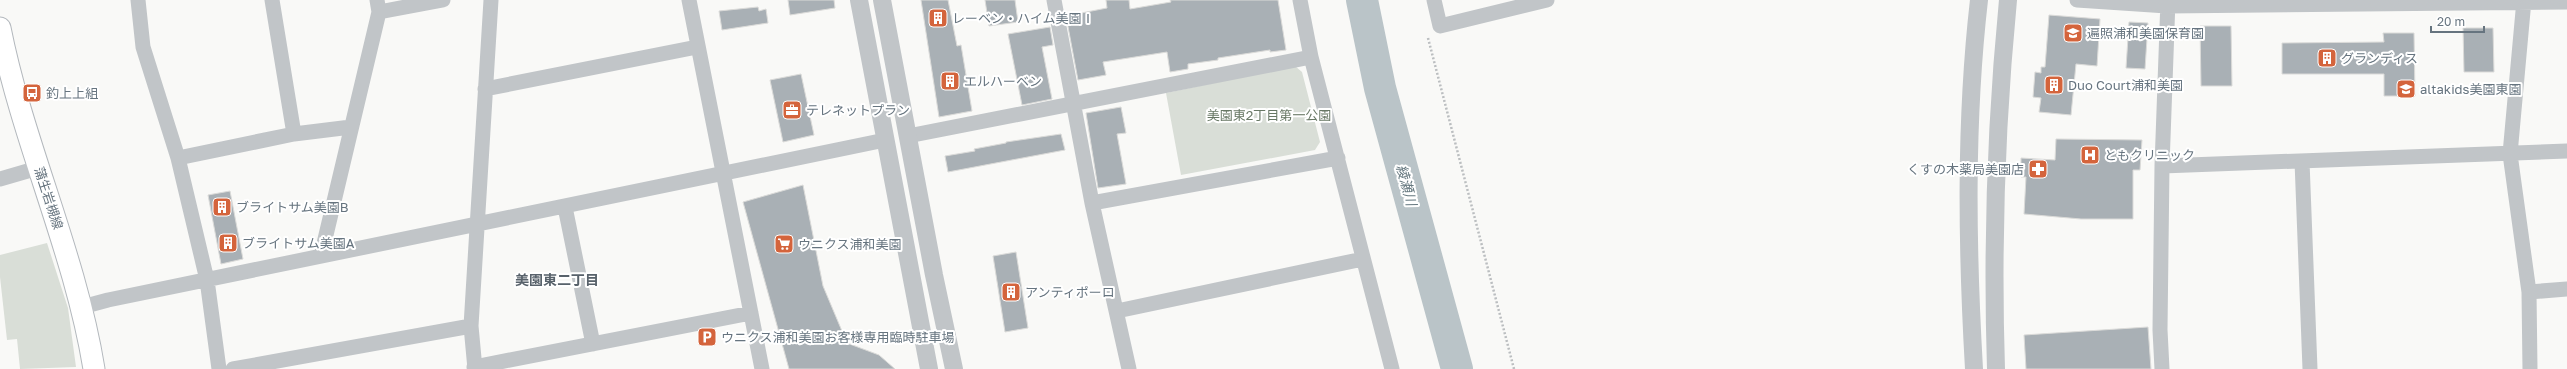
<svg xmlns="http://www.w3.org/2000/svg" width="2567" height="369" font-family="'Golos Text','Noto Sans JP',sans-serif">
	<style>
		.green { fill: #d9ded7 }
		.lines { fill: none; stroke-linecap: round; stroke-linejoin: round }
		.river { stroke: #bac4c8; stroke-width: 32 }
		.building { fill: #a9b0b5; stroke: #dbdbd9 }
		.secondary-casing { stroke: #b3b8bd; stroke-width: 23 }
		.path { stroke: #bbbec0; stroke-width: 2.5; stroke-dasharray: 2 2; stroke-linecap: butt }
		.minor { stroke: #c1c5c8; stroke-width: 15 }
		.tertiary { stroke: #c1c5c8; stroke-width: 18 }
		.secondary { stroke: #fff; stroke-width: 21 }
		.labels { text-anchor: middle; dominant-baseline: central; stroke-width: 4; stroke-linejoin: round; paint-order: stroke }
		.poi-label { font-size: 13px; fill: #66747f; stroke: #fff; text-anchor: start }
		.park-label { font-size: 13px; fill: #687865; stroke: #fff }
		.street-label { font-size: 13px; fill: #66747f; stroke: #fff }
		.water-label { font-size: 14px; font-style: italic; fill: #677980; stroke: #fff }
		.neighbourhood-label { font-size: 14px; font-weight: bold; fill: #58626b; stroke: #fff }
	</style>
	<rect width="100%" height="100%" fill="#f9f9f7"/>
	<path class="green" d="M1295,66l7,6 18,70 -5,8 -134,25 -15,-82z
		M47,243l21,65 8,59 -56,2 -3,-30 -10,1 -7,-63v-22z"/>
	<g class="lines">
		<path class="river" d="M1362,0l18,88 77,281"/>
	</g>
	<path class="building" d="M788,0h46l1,8 -45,7z
		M921,0h27l9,46 4,-1 11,66 -33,6z
		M985,0h30l3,22 -29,4z
		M1106,0h23l1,9 41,-7 -1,-2h108l8,50 -16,2v-2l-52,8v2l-30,4v5l-18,3 -3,-20 -64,10 3,13 -28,5 -12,-64 41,-8z
		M758,7l1,4 7,-2 2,14 -46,7 -3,-19z
		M2049,15l51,4 -3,47 -21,-2 -5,51 -32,-3 2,-14 -8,-1 2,-25 6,1v-6h4z
		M2129,22l19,1 -3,46 -19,-1z
		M2200,26h31l1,60h-31z
		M1050,27l3,18 -11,2 10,52 -30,6 -14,-71z
		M2463,28h30l1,44h-30z
		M2383,33h31l1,63h-31v-22h-102v-31l102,-1z
		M801,74l13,61 -31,7 -13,-62z
		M1121,107l5,26 -9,1 9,50 -28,4 -12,-75z
		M1061,134l4,16 -117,22 -3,-16 30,-5 -1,-2 32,-6v-1z
		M2056,139l86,1 -2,30h-7v49h-52l-57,-5 2,-37h-5v-19l34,2z
		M803,185l20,101 24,57 32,12 16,14h-106l-46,-167z
		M230,191l13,68 -22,5 -13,-69z
		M1016,252l12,76 -23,4 -12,-76z
		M2148,327l3,42h-125l-2,-34z"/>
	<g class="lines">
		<defs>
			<path id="secondary" d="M0,28c23,116 75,224 94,341"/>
		</defs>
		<use href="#secondary" class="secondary-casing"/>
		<path class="path" d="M1428,38l86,331"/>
		<path class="minor" d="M138,0l5,47 35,111 29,122 12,89
			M272,0l22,134 57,-7
			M377,0l2,12 64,-12
			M689,0l73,369
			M1054,0l38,203 37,166
			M1300,0l11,57 81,312
			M1434,0l6,26 107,-26
			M2077,0l90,6 400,-4
			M2524,0l-14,154 19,138 1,77
			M485,89l212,-42
			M908,136l403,-79
			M178,158l116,-24
			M2302,161l8,208
			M2162,166l405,-15
			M0,179l38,-11
			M1092,203l246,-45
			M565,207l28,137
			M321,256l58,-244
			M2529,292l38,-3
			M82,307l26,-7 777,-160
			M1117,311l246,-52
			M474,367l277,-54
			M233,369l238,-43
			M475,369l-4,-43 20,-326
			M2162,369l-2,-39 2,-164 6,-166"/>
		<path class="tertiary" d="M859,0l70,369
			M882,0l52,275 20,94
			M1974,369c-7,-122 -9,-247 5,-369
			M1996,369c-4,-124 0,-246 12,-369"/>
		<use href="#secondary" class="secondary"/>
	</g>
	<defs>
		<symbol id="building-square" viewBox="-11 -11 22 22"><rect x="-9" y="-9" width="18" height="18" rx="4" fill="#d4643c" stroke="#fff"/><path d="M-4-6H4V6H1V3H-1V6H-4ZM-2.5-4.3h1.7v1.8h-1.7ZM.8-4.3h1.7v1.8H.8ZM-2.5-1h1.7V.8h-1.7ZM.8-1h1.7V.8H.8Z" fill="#fff"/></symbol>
		<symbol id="school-square" viewBox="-11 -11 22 22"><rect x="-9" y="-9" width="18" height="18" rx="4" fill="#d4643c" stroke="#fff"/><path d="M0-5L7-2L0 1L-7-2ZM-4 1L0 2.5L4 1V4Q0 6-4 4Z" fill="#fff"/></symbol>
		<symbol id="bus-square" viewBox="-11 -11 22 22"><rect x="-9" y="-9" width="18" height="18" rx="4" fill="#d4643c" stroke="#fff"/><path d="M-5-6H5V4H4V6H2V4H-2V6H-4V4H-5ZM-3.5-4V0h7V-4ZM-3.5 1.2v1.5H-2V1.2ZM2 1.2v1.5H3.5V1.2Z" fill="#fff"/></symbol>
		<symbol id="office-square" viewBox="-11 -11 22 22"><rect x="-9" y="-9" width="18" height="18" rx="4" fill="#d4643c" stroke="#fff"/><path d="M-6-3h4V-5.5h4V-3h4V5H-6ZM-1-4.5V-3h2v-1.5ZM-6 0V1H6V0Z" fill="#fff"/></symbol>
		<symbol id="hospital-square" viewBox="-11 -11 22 22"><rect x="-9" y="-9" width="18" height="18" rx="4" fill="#d4643c" stroke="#fff"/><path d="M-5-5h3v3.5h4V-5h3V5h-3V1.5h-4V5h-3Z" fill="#fff"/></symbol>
		<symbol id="pharmacy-square" viewBox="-11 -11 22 22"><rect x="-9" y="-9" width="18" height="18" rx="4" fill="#d4643c" stroke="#fff"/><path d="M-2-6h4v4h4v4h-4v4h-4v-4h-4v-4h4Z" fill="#fff"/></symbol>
		<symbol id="supermarket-square" viewBox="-11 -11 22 22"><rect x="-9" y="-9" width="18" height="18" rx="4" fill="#d4643c" stroke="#fff"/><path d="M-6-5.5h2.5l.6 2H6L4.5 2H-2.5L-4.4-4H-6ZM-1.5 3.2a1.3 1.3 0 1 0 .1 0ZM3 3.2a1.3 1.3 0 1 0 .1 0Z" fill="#fff"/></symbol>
		<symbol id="parking-square" viewBox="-11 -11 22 22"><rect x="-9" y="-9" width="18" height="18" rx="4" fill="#d4643c" stroke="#fff"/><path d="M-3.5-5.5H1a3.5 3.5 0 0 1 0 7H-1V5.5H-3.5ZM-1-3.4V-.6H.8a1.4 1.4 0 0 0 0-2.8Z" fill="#fff"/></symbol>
	</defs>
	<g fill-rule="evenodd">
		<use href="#building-square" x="927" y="7" width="22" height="22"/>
		<use href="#school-square" x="2062" y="22" width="22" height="22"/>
		<use href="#building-square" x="2316" y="47" width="22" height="22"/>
		<use href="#building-square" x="939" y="70" width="22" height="22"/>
		<use href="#building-square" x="2043" y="74" width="22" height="22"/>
		<use href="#school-square" x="2395" y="78" width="22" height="22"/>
		<use href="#bus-square" x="21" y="82" width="22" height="22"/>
		<use href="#office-square" x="781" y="99" width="22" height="22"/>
		<use href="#hospital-square" x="2079" y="144" width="22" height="22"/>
		<use href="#pharmacy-square" x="2027" y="158" width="22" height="22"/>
		<use href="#building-square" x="211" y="196" width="22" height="22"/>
		<use href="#building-square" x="217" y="232" width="22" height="22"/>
		<use href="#supermarket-square" x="773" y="233" width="22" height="22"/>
		<use href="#building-square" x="1000" y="281" width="22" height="22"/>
		<use href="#parking-square" x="696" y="326" width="22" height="22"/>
	</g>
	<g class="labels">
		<g class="poi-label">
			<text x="952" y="18">レーベン・ハイム美園Ⅰ</text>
			<text x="2087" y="33">遍照浦和美園保育園</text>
			<text x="2341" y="58">グランディス</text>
			<text x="964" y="81">エルハーベン</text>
			<text x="2068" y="85">Duo Court浦和美園</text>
			<text x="2420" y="89">altakids美園東園</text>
			<text x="46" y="93">釣上上組</text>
			<text x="806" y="110">テレネットプラン</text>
			<text x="2104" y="155">ともクリニック</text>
			<text x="2024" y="169" text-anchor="end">くすの木薬局美園店</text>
			<text x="236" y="207">ブライトサム美園B</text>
			<text x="242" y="243">ブライトサム美園A</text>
			<text x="798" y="244">ウニクス浦和美園</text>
			<text x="1025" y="292">アンティポーロ</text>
			<text x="721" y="337">ウニクス浦和美園お客様専用臨時駐車場</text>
		</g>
		<g class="park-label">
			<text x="1269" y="115">美園東2丁目第一公園</text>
		</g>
		<g class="street-label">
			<text transform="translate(49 198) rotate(72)">蒲生岩槻線</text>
		</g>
		<g class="water-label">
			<text transform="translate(1407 185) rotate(75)">綾瀬川</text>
		</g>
		<g class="neighbourhood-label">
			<text x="557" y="279">美園東二丁目</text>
		</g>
	</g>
	<path d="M2431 26v6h53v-6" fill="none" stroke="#66747f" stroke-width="2"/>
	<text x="2437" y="26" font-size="12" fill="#66747f" stroke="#ffffff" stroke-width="3" paint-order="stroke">20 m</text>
</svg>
